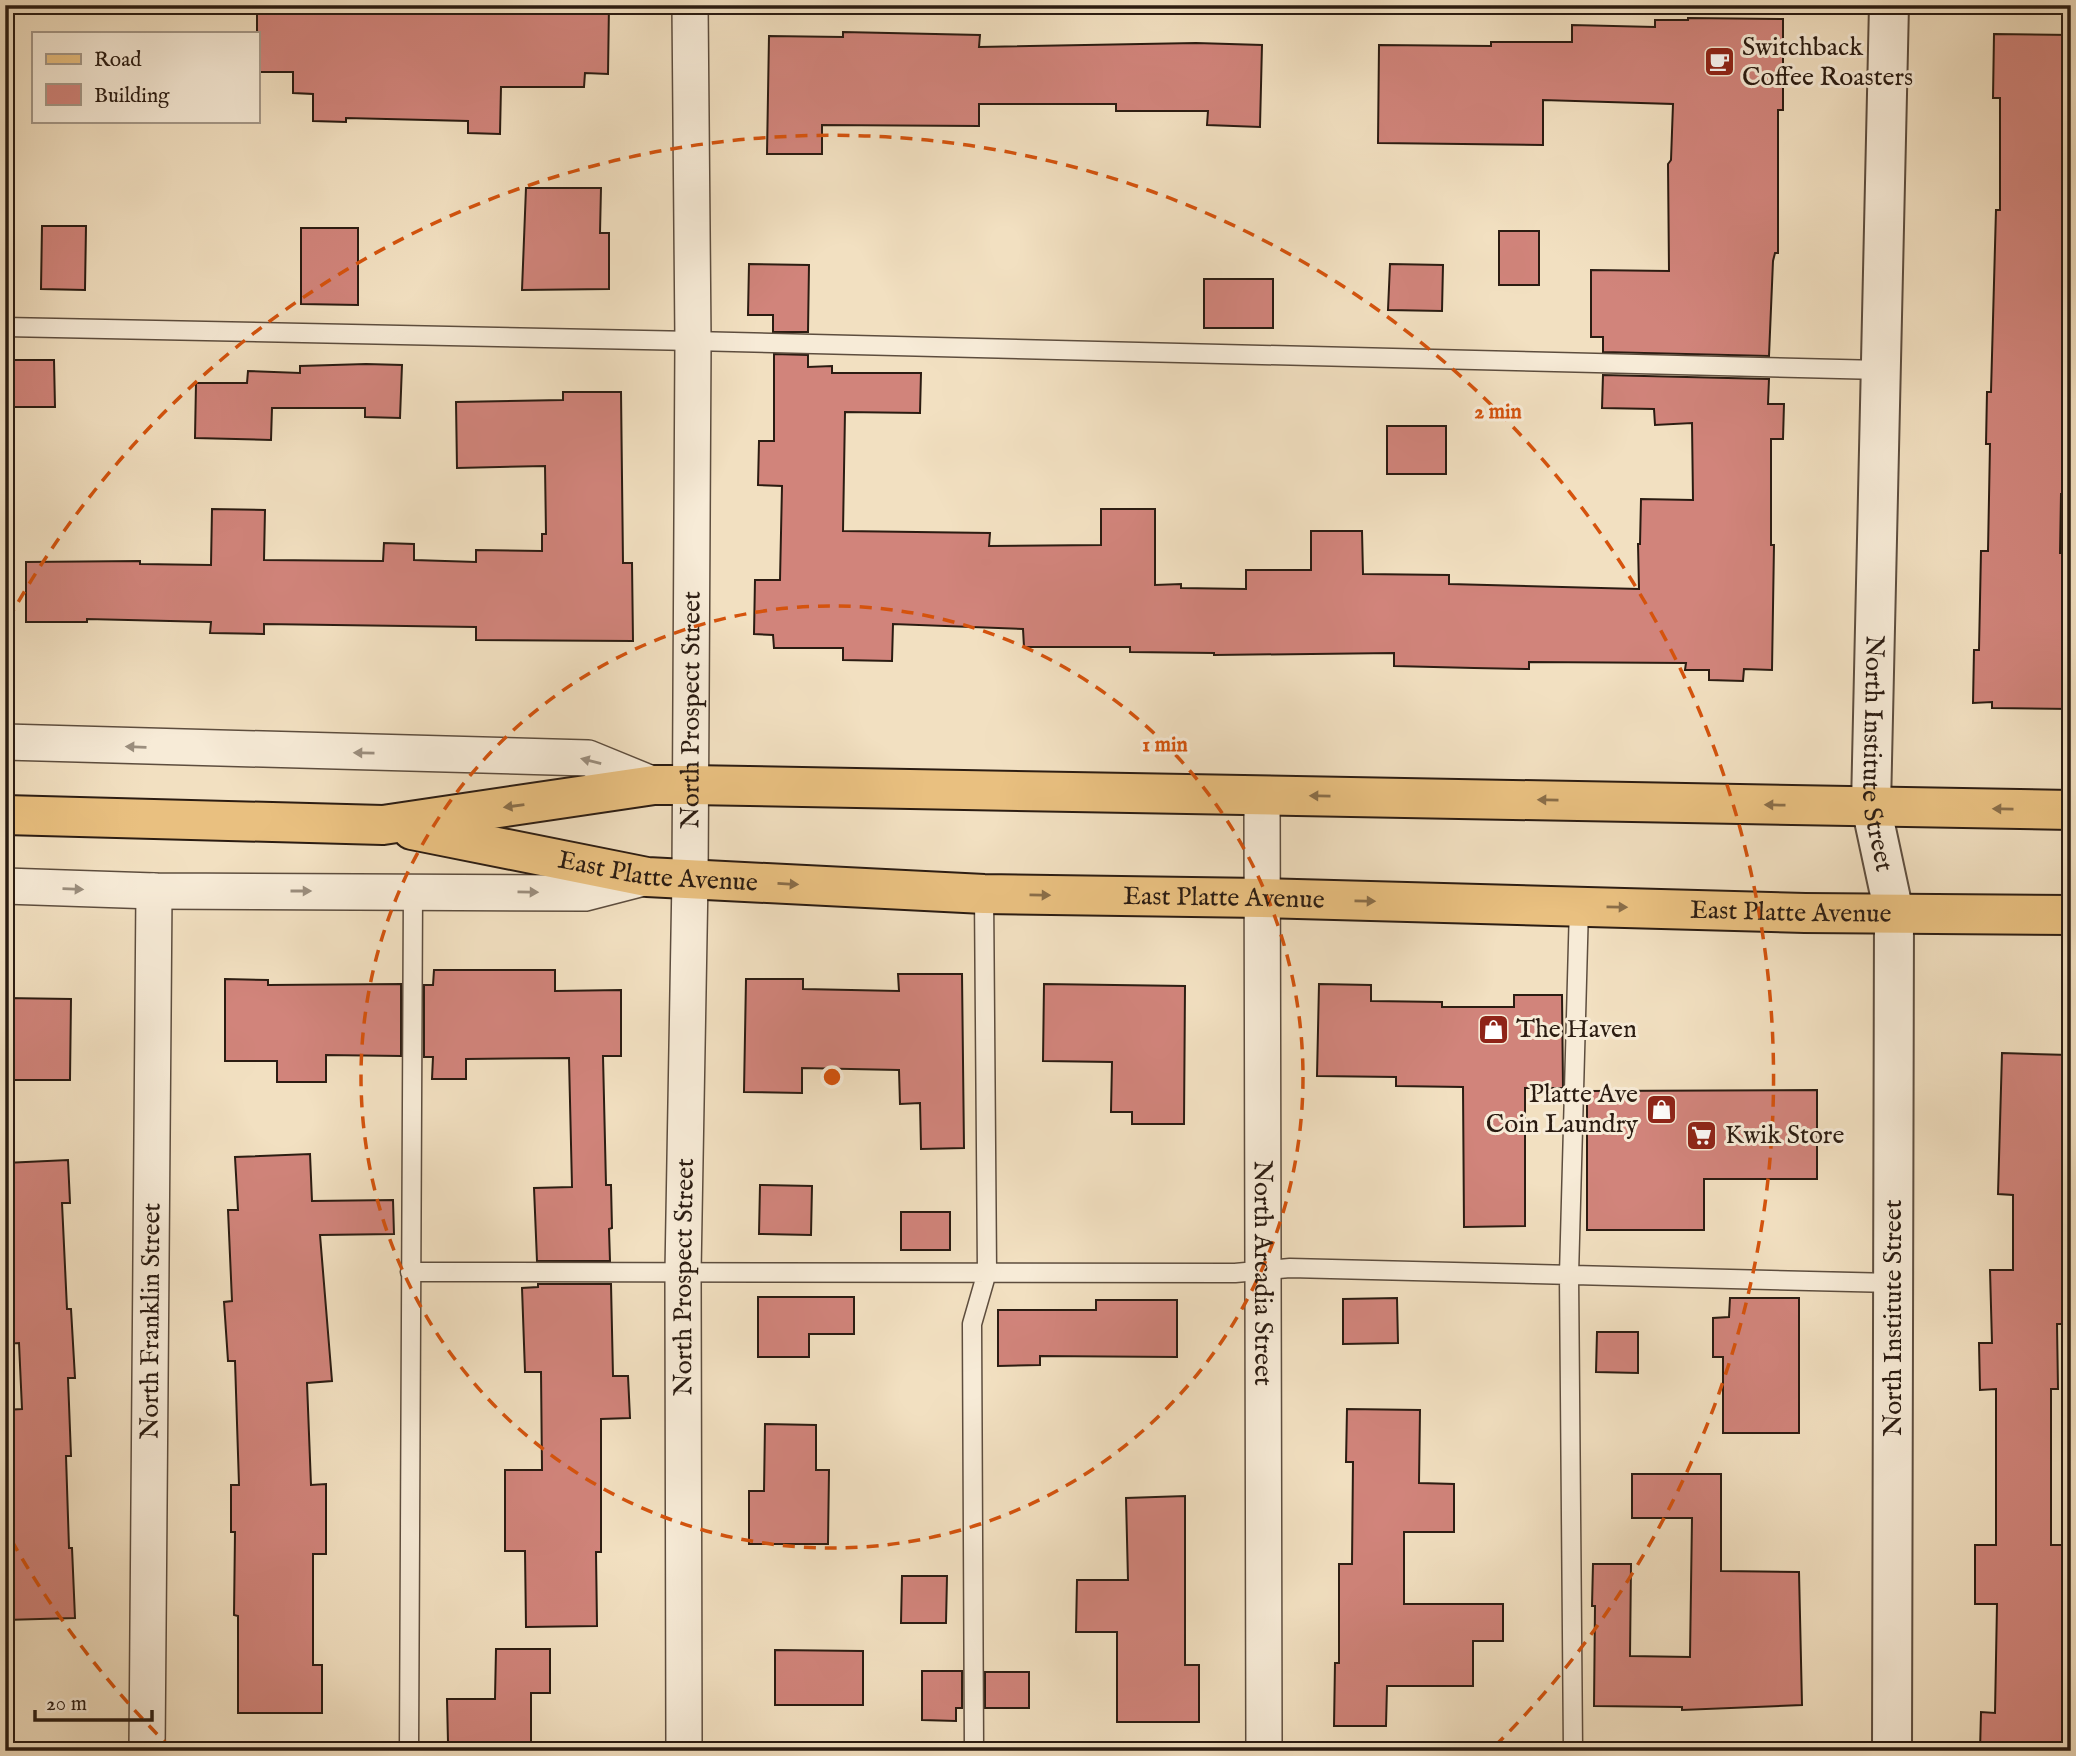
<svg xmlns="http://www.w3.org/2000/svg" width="2076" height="1756" font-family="'IM FELL English',serif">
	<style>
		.building { fill: #d1847b; stroke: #2b1c12; stroke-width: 2 }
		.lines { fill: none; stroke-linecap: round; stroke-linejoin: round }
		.service-casing { stroke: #5d4d3e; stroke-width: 21 }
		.minor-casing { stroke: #5d4d3e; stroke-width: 38 }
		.tertiary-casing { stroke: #5d4d3e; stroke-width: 42 }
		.primary-casing { stroke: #2b1c12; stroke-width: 42 }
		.service { stroke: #f7ebd7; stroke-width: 18 }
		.minor { stroke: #f7ebd7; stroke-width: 35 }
		.tertiary { stroke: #f7ebd7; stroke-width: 38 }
		.primary { stroke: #e9c080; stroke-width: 38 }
		.oneway { fill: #9b8e7e }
		.oneway2 { fill: #8a6e49 }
		.ring { fill: none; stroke: #d5530d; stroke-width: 3.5; stroke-dasharray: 12 9 }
		.labels { text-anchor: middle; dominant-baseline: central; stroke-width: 6; stroke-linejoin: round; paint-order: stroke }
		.poi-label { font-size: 26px; fill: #2b1c12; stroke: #f7ebd7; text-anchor: start }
		.street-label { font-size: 26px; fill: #2b1c12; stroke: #f7ebd7 }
		.centre { fill: #d5530d; stroke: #f7ebd7; stroke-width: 3.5 }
		.ring-label { font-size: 21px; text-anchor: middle; font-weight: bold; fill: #d5530d; stroke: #f7ebd7; stroke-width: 6; stroke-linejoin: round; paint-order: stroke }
	</style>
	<rect width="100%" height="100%" fill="#f2e0c1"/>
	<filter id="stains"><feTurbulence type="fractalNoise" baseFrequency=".00286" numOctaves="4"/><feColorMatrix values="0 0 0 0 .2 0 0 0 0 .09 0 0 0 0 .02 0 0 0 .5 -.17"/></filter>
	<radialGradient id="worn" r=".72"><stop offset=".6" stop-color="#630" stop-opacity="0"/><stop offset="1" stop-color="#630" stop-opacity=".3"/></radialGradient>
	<path class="building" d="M467,5h142l-1,69 -23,-1 -1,14h-83l-1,47 -32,-1v-12l-122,-3v4l-33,-1v-27l-20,-1v-21h-36v-62l102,-1 108,3z
		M1688,18l95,1v91h-5v143h-3l-2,8 -4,95 -166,-4v-15h-12v-67l78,1 -1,-107 3,-4 2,-56 -130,-4v45l-165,-2 1,-98 112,1v-4h81v-17l83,2v-7h33z
		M843,32l137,3 -1,12 217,-4 66,2 -2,82 -53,-2 1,-14h-92v-7h-137v22l-157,-1v29h-55l2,-118 74,1z
		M1994,34l77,1v318l-3,-1 -1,112h3l-1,30h-8l-1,59h8v11h3v145l-79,-1v-6l-19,1 1,-53h5l2,-99h7l2,-107h-4l1,-52h4l5,-182h4v-112h-7z
		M526,188h75l-1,45h9v56l-87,1z
		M42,226h44l-1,64 -44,-1z
		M301,228h57v77l-57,-1z
		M1499,231h40v54h-40z
		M749,264l60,1 -1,67h-35v-17h-25z
		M1390,264l53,1 -1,46 -54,-1z
		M1204,279h69v49h-69z
		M774,354l34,1v12l24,-1v7h89l-1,40 -75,-1 -2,119 147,2 -1,13 112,-1v-36h54v76l26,-1v4l65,1v-19h65v-39h51l1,43 86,1v9l190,5 -1,-45h2l1,-45 52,1 -1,-77 -37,2 -1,-16 -52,-1 1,-33 166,4 -1,25h16l-1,35h-12v106h3l-2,125 -28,-1 -1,12 -34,-1v-10h-24l1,-7 -157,-1v7l-55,-1 -80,-2v-13l-180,2v-2l-84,-1v-5h-106l-1,-18 -130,-5 -1,37 -49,-1v-12h-69l-1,-13 -19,-1 1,-54h25l2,-94 -24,-1 1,-44h15z
		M13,360h41l1,47h-42z
		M366,364l36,1 -2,53 -35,-1v-9h-93l-1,32 -76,-2 1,-55h51l1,-12 52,2v-7z
		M563,392h58l2,171h9l1,78 -157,-1v-13l-212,-3v10l-54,-1 1,-11 -124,-3v3h-61v-60l114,-1v3l71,1 1,-56 53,1 -1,50 119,1 1,-18 30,1v16l62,2v-12l66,1v-17h4l-1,-68 -88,2 -1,-66 107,-2z
		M1387,426h59v48h-59z
		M434,970h121v21l66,-1v66h-18l3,129h5l1,43 -3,1 1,32h-73l-3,-73 38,-1 -3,-129 -103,1v20h-34l1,-22h-9v-72h9z
		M898,974h64l2,174 -43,1 -1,-46 -20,1 -1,-34 -97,-2v25l-58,-1 2,-113h57v10l96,2z
		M225,979l43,1v5l133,-1v72l-75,-1v27h-49v-21h-52z
		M1044,984l141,2 -1,138h-52v-12h-21l1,-50 -69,-1z
		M1319,984l52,1v16l71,1v5h72v-12h48l1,93h-38v138l-61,1 -1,-140 -67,-1v-9l-79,-1z
		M5,998l66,1 -1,81h-65z
		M2002,1053l67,2 2,269h-14l1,65h-7v156h20v122h-5v84h-86l1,-39 14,1 2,-109h-22v-59h21v-156l-16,1 -1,-47h13l-2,-73h23v-75l-15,-1z
		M1817,1090v89h-113v51h-117v-139z
		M310,1154l2,47 81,-1 1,34 -74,1 12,146 -25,2 4,102 15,-1v70h-13v111h9v48h-84v-97l-4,-1 1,-83h-4v-47h8l-4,-124h-7l-4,-59 8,-1 -4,-91h10l-3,-53z
		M68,1160l2,43h-8l5,106h4l4,69h-7l3,78h-5l3,92h3l3,70 -70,2v-210l17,-1 -3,-66 -14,1v-181z
		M760,1185l52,1 -1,49 -52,-1z
		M901,1212h49v38h-49z
		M538,1284h73l2,92h15l2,42 -29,1v133h-5l1,74 -71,1 -1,-76h-20v-81h37l-1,-98h-16l-3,-84 16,-1z
		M758,1297h96v37h-45v23h-51z
		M1397,1298l1,45 -55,1v-45z
		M1730,1298h69v135h-76v-76h-10v-39l16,-1z
		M1096,1300h81v57l-137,-1v9l-42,1v-56h98z
		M1597,1332h41v41l-42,-1z
		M1347,1409l73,1 -1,73 35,1v48h-50v72h99v37h-30v45h-86l-1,40h-52l1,-63h4v-99h13l1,-102h-7z
		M765,1424l51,1v45h13l-1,74h-79v-53h15z
		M1632,1474h89v97l78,1 3,133 -120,5v-3l-88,-1 1,-100h-3l1,-42h38l-1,92 60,1 2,-139h-60z
		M1185,1496v169h14v57h-82v-90h-41l1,-52h51l-2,-82z
		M902,1576h45l-1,47h-45z
		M496,1649h54v44h-19v49h-83l-1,-43h48z
		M775,1650l88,1v54h-88z
		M922,1671h40v37h-6v13l-34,-1z
		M985,1672h44v36h-44z"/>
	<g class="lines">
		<defs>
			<path id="service" d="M5,327l688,14 1188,29
				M410,1272l825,1 55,-5 603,15
				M409,1751l4,-860
				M974,1751l-2,-427 15,-52 -3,-378
				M1573,1751l-4,-476 10,-369"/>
			<g id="minor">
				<path d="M5,742l583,16 66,27"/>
				<path id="s1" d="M1262,795l2,956"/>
				<path d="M5,886l149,5 431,2 62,-16"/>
				<path id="s2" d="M147,1751l7,-860"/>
				<path id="s3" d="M684,1751l-1,-479 7,-393 3,-538 -3,-336"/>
			</g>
			<g id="tertiary">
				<path id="s4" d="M1889,5l-18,801 23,107 -2,838"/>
			</g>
			<g id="primary">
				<path d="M5,815l378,10 271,-40h35l1382,25"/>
				<path id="s5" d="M412,830l235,47 337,17 278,4 543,15 266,2"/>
			</g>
		</defs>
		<use href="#service" class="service-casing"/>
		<use href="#minor" class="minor-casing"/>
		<use href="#tertiary" class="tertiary-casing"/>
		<use href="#primary" class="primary-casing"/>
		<use href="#service" class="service"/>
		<use href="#minor" class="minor"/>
		<use href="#tertiary" class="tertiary"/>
		<use href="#primary" class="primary"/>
	</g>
	<defs><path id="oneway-solid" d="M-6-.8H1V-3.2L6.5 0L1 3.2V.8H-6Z" transform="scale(1.75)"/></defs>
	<g class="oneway">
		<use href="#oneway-solid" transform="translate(136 747) rotate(-178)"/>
		<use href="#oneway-solid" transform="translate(364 753) rotate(-179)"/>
		<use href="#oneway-solid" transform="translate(591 761) rotate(-166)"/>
		<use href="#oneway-solid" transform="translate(73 889) rotate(2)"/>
		<use href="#oneway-solid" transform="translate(301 891)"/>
		<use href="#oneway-solid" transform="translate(528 892) rotate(1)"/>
	</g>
	<g class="oneway2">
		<use href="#oneway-solid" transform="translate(1320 796) rotate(-179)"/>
		<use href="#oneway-solid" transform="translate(1548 800) rotate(-179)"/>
		<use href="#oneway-solid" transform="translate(1775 805) rotate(-179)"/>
		<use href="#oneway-solid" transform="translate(514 806) rotate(172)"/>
		<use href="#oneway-solid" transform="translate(2003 809) rotate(-179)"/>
		<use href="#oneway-solid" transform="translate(788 884) rotate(3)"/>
		<use href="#oneway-solid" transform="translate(1040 895) rotate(1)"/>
		<use href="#oneway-solid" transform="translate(1365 901) rotate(1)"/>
		<use href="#oneway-solid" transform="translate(1617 907) rotate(1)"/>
	</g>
	<g class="ring">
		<circle cx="832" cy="1077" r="471"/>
		<path d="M172 1749A942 942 0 0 1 8 1534M8 620A942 942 0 1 1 1492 1749"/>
	</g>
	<defs>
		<symbol id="cafe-square" viewBox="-11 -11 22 22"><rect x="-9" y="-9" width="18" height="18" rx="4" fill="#8f2418" stroke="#f7ebd7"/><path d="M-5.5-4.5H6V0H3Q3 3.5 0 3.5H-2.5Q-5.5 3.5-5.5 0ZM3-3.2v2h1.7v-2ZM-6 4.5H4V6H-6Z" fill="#fff"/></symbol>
		<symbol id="shop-square" viewBox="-11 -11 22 22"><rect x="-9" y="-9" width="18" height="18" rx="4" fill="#8f2418" stroke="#f7ebd7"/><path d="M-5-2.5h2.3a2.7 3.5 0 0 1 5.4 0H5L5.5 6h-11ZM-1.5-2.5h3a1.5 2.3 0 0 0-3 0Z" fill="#fff"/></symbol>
		<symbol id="supermarket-square" viewBox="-11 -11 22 22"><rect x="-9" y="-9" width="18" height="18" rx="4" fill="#8f2418" stroke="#f7ebd7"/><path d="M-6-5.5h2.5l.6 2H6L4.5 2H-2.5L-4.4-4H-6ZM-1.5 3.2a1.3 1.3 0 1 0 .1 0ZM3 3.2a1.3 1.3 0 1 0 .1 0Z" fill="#fff"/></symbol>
	</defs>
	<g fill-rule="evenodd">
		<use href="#cafe-square" x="1702" y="44" width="35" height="35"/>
		<use href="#shop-square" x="1476" y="1012" width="35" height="35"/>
		<use href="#shop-square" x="1644" y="1092" width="35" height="35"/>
		<use href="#supermarket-square" x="1684" y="1118" width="35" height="35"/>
	</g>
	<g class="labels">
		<g class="poi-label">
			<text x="1742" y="47">Switchback<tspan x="1742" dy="30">Coffee Roasters</tspan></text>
			<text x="1516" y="1029">The Haven</text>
			<text x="1638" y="1094" text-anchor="end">Platte Ave<tspan x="1638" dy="30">Coin Laundry</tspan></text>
			<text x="1725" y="1135">Kwik Store</text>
		</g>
		<g class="street-label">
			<text stroke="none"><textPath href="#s3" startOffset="1041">North Prospect Street</textPath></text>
			<text stroke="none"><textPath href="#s4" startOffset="749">North Institute Street</textPath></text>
			<text stroke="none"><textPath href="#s5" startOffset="250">East Platte Avenue</textPath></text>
			<text stroke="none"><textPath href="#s5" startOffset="817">East Platte Avenue</textPath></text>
			<text stroke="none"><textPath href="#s5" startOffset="1384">East Platte Avenue</textPath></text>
			<text stroke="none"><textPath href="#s1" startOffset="478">North Arcadia Street</textPath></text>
			<text stroke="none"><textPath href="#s3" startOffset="474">North Prospect Street</textPath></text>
			<text transform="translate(1893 1318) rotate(-90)">North Institute Street</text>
			<text stroke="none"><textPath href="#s2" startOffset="430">North Franklin Street</textPath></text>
		</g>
	</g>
	<circle cx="832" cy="1077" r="10" class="centre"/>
	<g class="ring-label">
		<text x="1498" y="418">2 min</text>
		<text x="1165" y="751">1 min</text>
	</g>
	<rect width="2076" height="1756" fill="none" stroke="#f2e0c1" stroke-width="28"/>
	<rect x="7" y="7" width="2062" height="1742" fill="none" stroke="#2b1c12" stroke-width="3.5"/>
	<rect x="14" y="14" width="2048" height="1728" fill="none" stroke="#2b1c12" stroke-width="2"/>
	<rect x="32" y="32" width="228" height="91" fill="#f7ebd7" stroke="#a59888" stroke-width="2"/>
	<rect x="46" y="54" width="35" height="10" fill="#e9c080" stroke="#a59888" stroke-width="2"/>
	<text x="94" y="66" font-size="21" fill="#2b1c12">Road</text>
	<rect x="46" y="84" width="35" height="21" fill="#d1847b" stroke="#a59888" stroke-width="2"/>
	<text x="94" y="102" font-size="21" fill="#2b1c12">Building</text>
	<path d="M35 1710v10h117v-10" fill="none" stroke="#2b1c12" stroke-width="3.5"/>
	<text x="46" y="1710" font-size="21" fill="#2b1c12" stroke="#f7ebd7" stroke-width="5" paint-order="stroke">20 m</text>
	<rect width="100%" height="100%" filter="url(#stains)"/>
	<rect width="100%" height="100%" fill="url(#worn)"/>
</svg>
